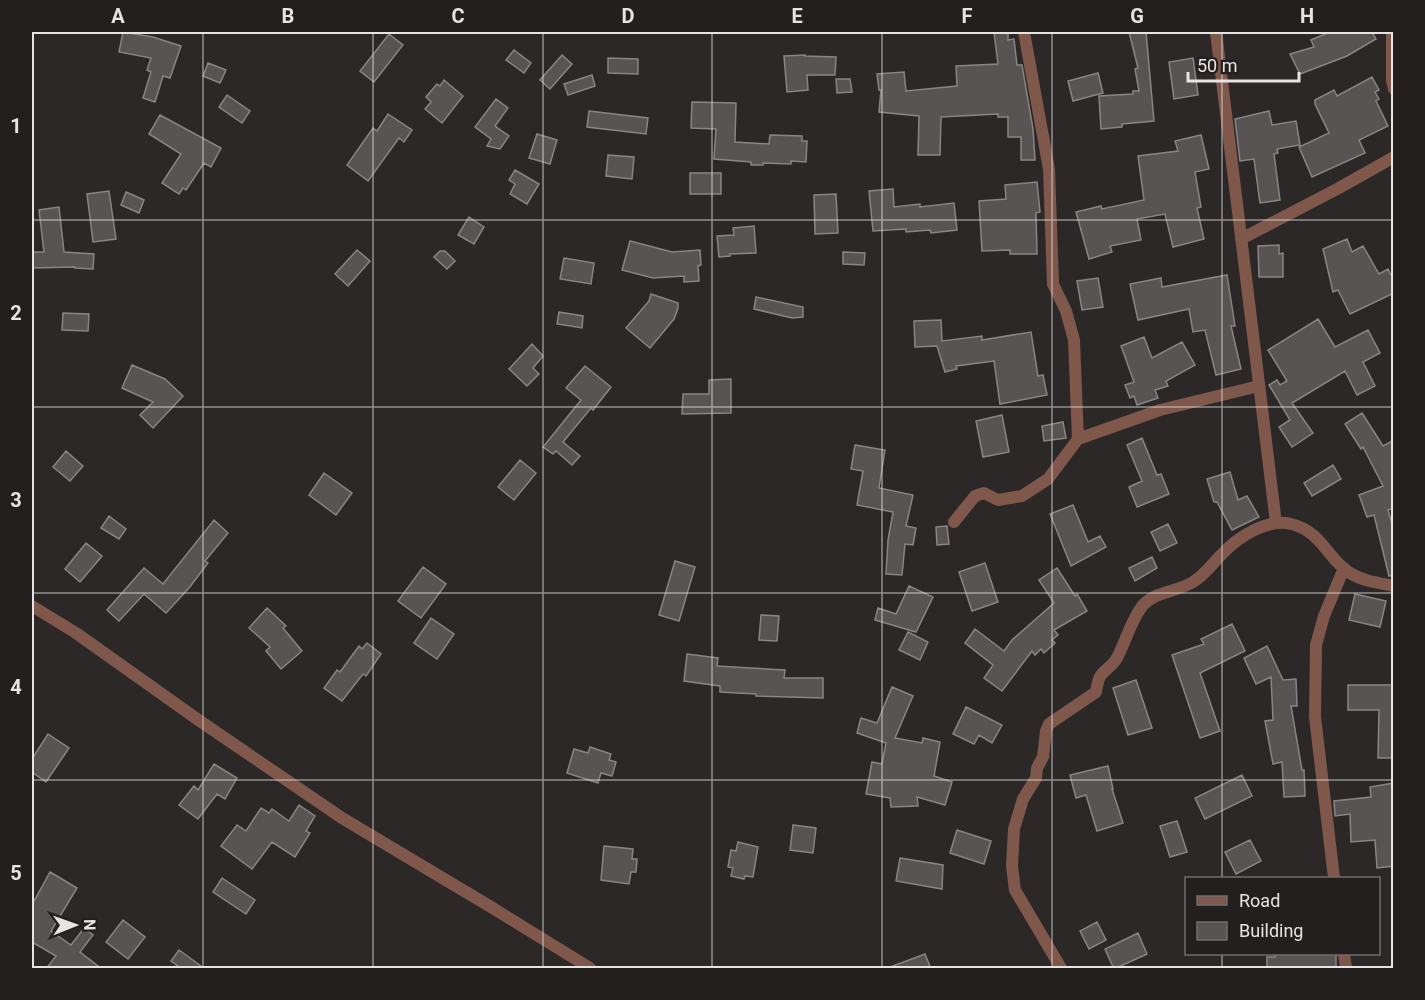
<svg xmlns="http://www.w3.org/2000/svg" width="1425" height="1000" font-family="Roboto,sans-serif">
	<style>
		.building { fill: #585453; stroke: #898584; stroke-width: 1.5 }
		.lines { fill: none; stroke-linecap: round; stroke-linejoin: round }
		.minor { stroke: #7f574b; stroke-width: 12 }
		.grid { fill: none; stroke: #e7e4e4; stroke-width: 1.5; stroke-opacity: 0.55 }
		.neatline { fill: none; stroke: #e7e4e4; stroke-width: 2 }
		.grid-label { font-size: 20px; text-anchor: middle; font-weight: bold; fill: #e7e4e4 }
	</style>
	<rect width="100%" height="100%" fill="#2c2827"/>
	<path class="building" d="M123,32l30,5 28,9 -11,32 -7,-2 -8,26 -12,-4 8,-26 -4,-2 4,-12 -32,-6z
		M994,32h14v8l6,-1 3,26h5l11,64 2,31h-14v-23h-13v-20h-10v-3l-57,3 -1,38h-22l1,-39 -40,-4 2,-22h-2l-2,-16 27,-2 2,19 51,-5 -1,-20 42,-2z
		M1129,32h17l8,89 -32,3v3l-21,2 -2,-33 34,-2v-3h6l-4,-22 3,-1z
		M1330,32h42l4,7 -29,17 -47,18 -10,-20 24,-7 -3,-7z
		M389,34l14,11 -29,37 -14,-11z
		M514,50l17,13 -7,10 -18,-13z
		M562,55l10,9 -22,25 -10,-9z
		M805,55v1l31,1 -1,18h-28l1,15 -21,2 -3,-36z
		M608,58l30,1v15l-30,-1z
		M1193,58l5,37 -24,4 -5,-37z
		M208,63l18,7 -6,13 -17,-7z
		M1098,73l5,20 -30,8 -5,-20z
		M592,75l3,11 -27,9 -4,-11z
		M1372,77l7,13 -4,2 4,7 -3,2 12,25 -29,14 6,13 -53,24 -13,-30 30,-14 -14,-29v-4l19,-10 3,6z
		M836,79h14l2,13 -15,1z
		M444,80l19,16 -21,27 -17,-14 6,-7 -5,-5 11,-13 3,2z
		M227,95l23,16 -8,12 -23,-16z
		M496,99l12,9 -13,18 14,10 -9,13 -13,-3 4,-7 -16,-12z
		M692,102l44,1 -1,39 34,2 1,-9 32,1v5h5l-1,21 -15,-1v3l-28,-1v2h-12v-3l-37,-3 2,-30 -25,-1z
		M589,111l59,7 -2,16 -59,-7z
		M1269,111l3,14 24,-4 4,24 -23,4 1,4 -4,1 6,46 -20,3 -6,-44 -14,2 -5,-42z
		M388,114l24,16 -8,12 -5,-4 -31,43 -21,-16 26,-37 4,3z
		M160,115l61,33 -10,19 -7,-4 -18,27 -3,-2 -4,6 -17,-11 19,-29 -32,-20z
		M537,134l20,6 -7,24 -21,-6z
		M1201,135l8,34 -14,3 6,35 -4,1 7,31 -31,8 -8,-33 -28,5 4,21 -31,6 2,6 -23,7 -13,-47 25,-6 1,3 42,-9 -6,-44 40,-5 -3,-10z
		M608,155l26,2 -2,22 -26,-3z
		M515,170l24,14 -12,20 -17,-10 5,-10 -6,-4z
		M690,173h31v21h-31z
		M1037,182l3,30 -4,1 1,41h-27v-4l-28,1 -3,-50 27,-2 -1,-14z
		M893,189l1,18 26,-3v3l34,-4 3,27 -26,3 -1,-3 -24,2v-3l-33,2 -4,-40z
		M109,191l7,48 -23,3 -6,-48z
		M126,192l18,8 -5,13 -18,-8z
		M836,194l2,39 -23,1 -1,-39z
		M59,207l5,45 30,2 -1,15 -18,-1v-1l-43,1v-16h12l-5,-42z
		M469,217l15,10 -10,17 -16,-9z
		M754,226l2,27 -26,1v2l-11,1 -2,-21 17,-1 -1,-7z
		M1347,239l5,13 11,-6 16,28 9,-5 6,12v12l-44,21 -12,-24 -5,2 -10,-43z
		M630,241l42,11 28,-2 1,15 -3,1 1,15 -15,1v-6l-31,2 -31,-8z
		M1279,245v9l4,-1v24h-24l-1,-31z
		M357,250l13,11 -22,25 -13,-12z
		M440,251h5l10,10 -8,8 -13,-12z
		M843,252l22,1 -1,12 -21,-1z
		M564,258l30,5 -3,21 -31,-5z
		M1227,275l8,51h-4l10,43 -25,6 -11,-45 -12,2 -4,-23 -51,11 -8,-36 31,-6 1,9z
		M1098,278l5,29 -21,3 -5,-29z
		M651,294l27,9v5l-4,11 -24,29 -24,-20 23,-27z
		M756,297l47,10v10l-11,1 -38,-9z
		M559,312l24,4 -1,12 -25,-4z
		M63,313l26,1 -1,17 -26,-1z
		M1318,319l17,28 33,-17 12,23 -17,9 12,24 -18,9 -12,-24 -53,32 21,30 -21,14 -13,-20 11,-7 -21,-35 8,-5 3,5 7,-4 -19,-31z
		M941,320l1,21 40,-5v4l49,-8 7,44 5,-1 4,20 -47,9 -6,-43 -38,5 1,3 -12,3 -8,-26 -22,1 -1,-26z
		M1144,337l8,21 30,-16 13,23 -29,16 2,5 -13,4 3,8 -21,7 -3,-9 -4,2 -5,-13 9,-3 -13,-36z
		M532,344l11,12 -10,12 6,6 -12,12 -18,-17z
		M132,365l33,14 18,17 -30,32 -13,-13 13,-13 -31,-14z
		M585,366l26,21 -18,23 -2,-2 -28,34 17,14 -8,9 -16,-14 -3,3 -10,-7 38,-47 -15,-12z
		M731,379v34l-49,1 1,-20h26v-14z
		M1362,413l21,33 11,-6v68l-6,2 6,21v44l-5,1 -15,-61 -7,2 -8,-22 24,-9 -20,-39 -2,2 -16,-25z
		M1002,415l7,37 -26,5 -7,-36z
		M1063,422l3,16 -22,3 -2,-15z
		M1142,438l15,37 4,-1 8,20 -32,13 -8,-20 13,-6 -15,-36z
		M855,445l30,5 -6,38 34,7 -7,31 10,2 -3,17 -8,-1 -3,31 -16,-1 2,-34 5,-28 -36,-7 6,-34 -12,-2z
		M66,451l17,15 -13,15 -17,-14z
		M520,460l16,13 -22,27 -16,-13z
		M1333,465l8,14 -29,17 -8,-13z
		M1230,472l8,28 9,-4 12,21 -27,13 -15,-28h-3l-7,-23z
		M324,473l28,20 -16,22 -27,-20z
		M1073,505l15,37 12,-6 6,11 -35,19 -21,-52z
		M109,516l17,13 -7,10 -18,-11z
		M214,520l14,13 -23,28 3,2 -19,25 -23,25 -22,-19 -25,27 -12,-11 37,-42 19,16z
		M1168,524l9,19 -17,8 -9,-19z
		M947,526l2,18 -12,1 -1,-18z
		M86,543l16,13 -22,26 -15,-13z
		M1152,557l5,11 -22,13 -6,-13z
		M675,561l20,6 -16,54 -20,-6z
		M985,563l13,39 -26,9 -13,-39z
		M423,567l23,17 -25,34 -23,-17z
		M1057,568l18,28 2,-2 10,17 -33,19 4,5 -6,5 3,3 -11,10 -3,-4 -6,6 -3,-4 -30,40 -18,-13 9,-13 -28,-22 10,-14 29,22 8,-11 42,-37 -15,-23z
		M909,586l24,11 -17,35 -41,-12 3,-12 18,6z
		M1355,594l31,7 -6,26 -31,-7z
		M267,608l19,18 -3,2 19,23 -21,18 -15,-18 4,-4 -21,-19z
		M761,615l18,1 -2,25 -18,-1z
		M431,618l23,16 -17,25 -23,-16z
		M1232,624l13,27 -45,22 20,58 -20,7 -28,-83 32,-11 -3,-5z
		M908,632l20,10 -8,18 -21,-10z
		M367,643l14,11 -15,22 -3,-2 -21,27 -18,-13 13,-18 3,2 19,-26 3,3z
		M1267,646l16,34 13,-1 1,27h-6l11,64h2l1,26 -21,1 -2,-35 -9,2 -8,-43 8,-1 -2,-43 -15,7 -12,-26z
		M687,654l31,4 -1,8 68,4 -1,8h39v20l-67,-2v-2l-36,-2v-6l-36,-5z
		M1136,680l16,48 -24,7 -15,-47z
		M1348,685h46v73h-16l1,-48h-31z
		M892,687l21,9 -18,42 27,5 1,-5 17,4 -6,34 18,6 -7,23 -28,-8 1,9 -27,1 -1,-9 -24,-4 6,-32 10,2 4,-21 -29,-10 4,-15 16,5z
		M966,707l36,18 -10,18 -13,-8 -5,9 -21,-10z
		M48,734l21,14 -23,34 -14,-10v-13z
		M590,747l21,7 -2,6 7,2 -4,14 -11,-3 -3,10 -31,-10 7,-24 14,4z
		M214,764l23,14 -12,21 -8,-5 -19,25 -19,-14 15,-19 4,4z
		M1108,766l5,23h-1l11,34 -26,8 -11,-36 -10,3 -6,-23z
		M1242,775l10,21 -47,23 -10,-21z
		M1394,783v83l-17,2 -2,-28 -24,2 -1,-28 -15,2 -1,-15 37,-4 -1,-10z
		M299,805l16,11 -9,15 4,2 -15,24 -23,-15 -20,27 -31,-23 16,-21 9,6 15,-23 8,5 3,-4 17,12z
		M1177,821l10,31 -17,5 -10,-31z
		M793,825l23,3 -3,25 -23,-3z
		M957,830l34,11 -7,23 -34,-11z
		M1250,840l11,21 -25,13 -11,-22z
		M738,842l20,5 -5,30 -8,-1 -1,3 -13,-3 2,-8 -5,-1 3,-17 5,1z
		M604,846l29,3 -1,10h5l-1,13h-5l-2,12 -28,-4z
		M900,858l43,7 -1,24 -46,-8z
		M50,872l27,16 -26,43 20,14 13,-17 9,7 -13,17 22,17h-56l10,-13 -24,-14v-37z
		M222,878l33,22 -9,14 -33,-22z
		M123,920l22,17 -17,22 -22,-17z
		M1097,922l9,18 -17,9 -9,-18z
		M1138,933l9,21 -33,15 -9,-20z
		M179,950l26,19h-23l-11,-8z
		M925,954l6,15h-41v-2z
		M1275,954h61v15h-69v-12h8z"/>
	<g class="lines">
		<path class="minor" d="M1024,32l25,137 4,115 13,27 8,29 4,99
			M1216,32l60,491
			M1392,32v48l2,9
			M1241,239l98,-51 55,-31
			M954,522l21,-26 9,-3 14,7 24,-4 26,-17 30,-40 82,-29 99,-24
			M32,606l44,27 121,86 145,99 149,89 99,61
			M1334,878l-19,-161 1,-72 8,-29 20,-48
			M1344,954l2,14
			M1061,968l-46,-78 -3,-24 2,-37 9,-30 13,-21 1,-10 6,-11 3,-26 3,-7 47,-32c1,-6 2,-13 5,-17 5,-6 12,-10 16,-17 9,-17 14,-38 26,-53 13,-14 34,-13 50,-23 12,-7 19,-18 29,-28 16,-17 45,-36 69,-30 31,7 37,36 59,49 13,8 29,10 44,13"/>
	</g>
	<path class="grid" d="M203,32v936M373,32v936M543,32v936M712,32v936M882,32v936M1052,32v936M1222,32v846M32,220h1362M32,407h1362M32,593h1362M32,780h1362M1222,954v14"/>
	<rect width="1425" height="1000" fill="none" stroke="#221f1e" stroke-width="66"/>
	<rect x="1185" y="877" width="195" height="78" fill="#221f1e" stroke="#716e6d" stroke-width="1.5"/>
	<rect x="1197" y="896" width="30" height="9" fill="#7f574b" stroke="#716e6d" stroke-width="1.5"/>
	<text x="1239" y="907" font-size="18" fill="#e7e4e4">Road</text>
	<rect x="1197" y="922" width="30" height="18" fill="#585453" stroke="#716e6d" stroke-width="1.5"/>
	<text x="1239" y="937" font-size="18" fill="#e7e4e4">Building</text>
	<g transform="translate(75 925) rotate(89)" stroke="#221f1e" stroke-width="4.5" paint-order="stroke">
	<path d="M0-4.5L10 22L0 15L-10 22Z" fill="#e7e4e4"/>
	<text y="-9" font-size="16" font-weight="bold" text-anchor="middle" fill="#e7e4e4">N</text>
	</g>
	<path d="M1188 72v9h111v-9" fill="none" stroke="#e7e4e4" stroke-width="3"/>
	<text x="1197" y="72" font-size="18" fill="#e7e4e4" stroke="#221f1e" stroke-width="4.5" paint-order="stroke">50 m</text>
	<rect x="33" y="33" width="1359" height="934" class="neatline"/>
	<g class="grid-label">
		<text x="118" y="23">A</text>
		<text x="288" y="23">B</text>
		<text x="458" y="23">C</text>
		<text x="628" y="23">D</text>
		<text x="797" y="23">E</text>
		<text x="967" y="23">F</text>
		<text x="1137" y="23">G</text>
		<text x="1307" y="23">H</text>
		<text x="16" y="133">1</text>
		<text x="16" y="320">2</text>
		<text x="16" y="507">3</text>
		<text x="16" y="694">4</text>
		<text x="16" y="880">5</text>
	</g>
</svg>
